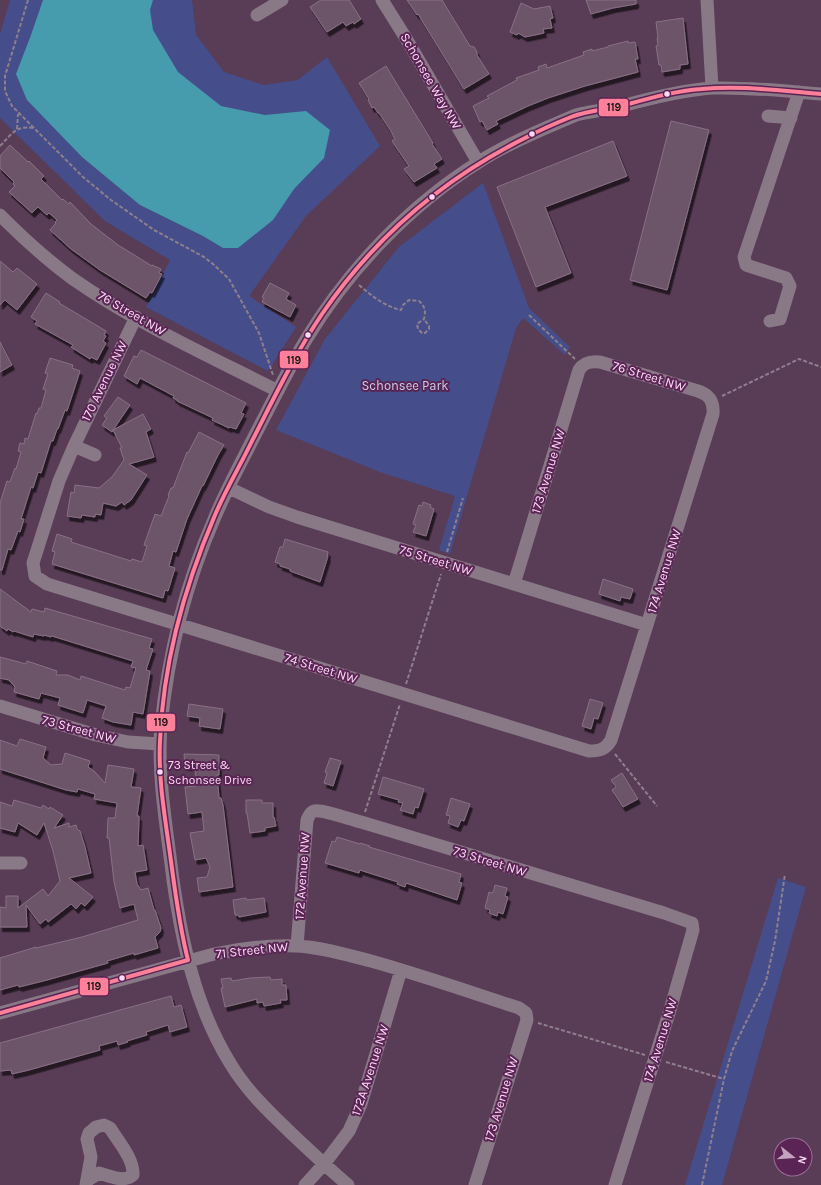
<svg xmlns="http://www.w3.org/2000/svg" width="821" height="1185" font-family="Karla,sans-serif">
	<style>
		.green { fill: #454e8b }
		.water { fill: #469bac }
		.building { fill: #6d5469; stroke: #897086; filter: url(#shadow) }
		.lines { fill: none; stroke-linecap: round; stroke-linejoin: round }
		.path { stroke: #8f7f8d; stroke-width: 2; stroke-dasharray: 4 2; stroke-linecap: butt }
		.minor { stroke: #897886; stroke-width: 13 }
		.bus-1-casing { stroke: #5a2454; stroke-width: 7 }
		.bus-1 { stroke: #ff8098; stroke-width: 4 }
		.bus-dot { fill: #fcdaf6; stroke: #5a2454; stroke-width: 1.5 }
		.labels { text-anchor: middle; dominant-baseline: central; stroke-width: 4; stroke-linejoin: round; paint-order: stroke }
		.bus-label { font-size: 12px; fill: #fcdaf6; stroke: #5a2454; text-anchor: start }
		.street-label { font-size: 13px; fill: #fcdaf6; stroke: #5a2454 }
		.park-label { font-size: 13px; fill: #c6cee8; stroke: #5a2454 }
		.line-badge { stroke: #5a2454; stroke-width: 1.5 }
		.pale-badge-label { font-size: 11px; text-anchor: middle; font-weight: bold; fill: #111 }
	</style>
	<defs>
		<filter id="shadow"><feDropShadow dx="2.5" dy="4.5" stdDeviation="0" flood-color="#0009"/></filter>
	</defs>
	<rect width="100%" height="100%" fill="#593c56"/>
	<path class="green" d="M10,0h182l4,35 28,37 40,13 34,-5 29,-23 53,89 -74,70 -57,80 47,31 -28,44 -122,-64 24,-47 -65,-39 -105,-103v-84z
		M483,183l46,125 41,39 -5,8 -42,-37 -7,10 -66,226 -11,-4 16,-54 -75,-24 -104,-42 49,-91 74,-92z
		M778,878l28,9 -84,298h-37z"/>
	<path class="water" d="M43,0h110l-3,10 3,20 25,42 43,34 44,9 41,-4 24,19 -6,28 -30,31 -21,31 -35,28h-15l-20,-12 -63,-31 -58,-48 -55,-57 -11,-26 15,-39z"/>
	<path class="building" d="M321,0h28l12,19 -7,5 -1,-2 -7,4 -3,-4 -16,10 -17,-25z
		M407,0h35l28,46 4,1 3,5v3l12,19 -25,15 -46,-75 -1,1z
		M586,0h50v4l-23,4 -22,6z
		M521,3l13,6 16,-3 3,12 -3,1 2,9 -9,1 1,4 -19,4 -7,-4 -1,2 -7,-3z
		M683,18l5,46 -8,1v4l-18,3 -1,-7h-2l-3,-19 2,-1 -1,-7h1l-2,-16z
		M628,41v2l7,-1 3,17h-3l3,13 -53,14 -37,12 -20,8 -32,15 2,3 -11,6 -5,-9 -2,1 -7,-16 16,-8 -2,-2 30,-16 -1,-2 23,-8 -1,-3 8,-3 1,4 37,-13 -1,-3 9,-3v2l16,-4v-1z
		M386,66l47,77 -1,1 10,15 -8,5 3,4 -23,14 -10,-13 5,-3 -17,-25 3,-2 -4,-8 -12,-18h-1l-4,-6 -2,1 -4,-8 1,-1 -10,-16z
		M671,121l38,9 -42,160 -37,-10z
		M613,141l14,35 -82,31 26,66 -35,14 -39,-100z
		M10,145l18,17 1,-1 15,15 -3,3 21,21 1,-1 6,5 1,-2 21,22 27,21 34,21v-1l9,4 -2,4 3,1 -10,19 -2,-1 -4,6 -46,-28 -29,-21 -21,-19 6,-7 -1,-1 2,-2 -8,-7 -2,2 -9,-8 -6,6 -23,-21 6,-6 -2,-2 1,-2 -14,-14v-12z
		M0,261l13,11 4,-4 20,16 -20,26 -12,-10 -5,5z
		M270,283l19,10 -3,6 10,6 -6,12 -28,-15 2,-4 -2,-1z
		M46,293l14,9 -1,1 47,28 -2,4 2,1 -3,5 3,2 -9,17 -6,-3 -1,2 -19,-12 2,-2 -38,-21 2,-3 -6,-4z
		M0,342l12,23 -12,7z
		M141,350l105,53 -5,10 3,1 -8,15 -6,-2 -1,1 -17,-8 1,-2 -36,-17v-1l-4,-2 1,-2 -34,-18 -3,6 -13,-8 10,-20 3,1z
		M50,358l23,7 -1,3 8,3 -13,40 -2,-1 -7,19h-1l-4,12h-2l-10,32 -3,-1 -5,16 -2,-1 -10,32h3l-4,13 -2,-1 -7,19 -3,-1 -6,21h-2v-67l7,-22 3,1 5,-14 1,1 5,-17 -3,-1 2,-8 4,1 1,-6 3,1 8,-26 1,1 2,-6h2l5,-18 -3,-1 5,-15 -3,-1z
		M118,397l12,8 -17,25 30,-16 8,15 -5,3 8,25 -25,7 18,11 -16,25 -7,5 -2,-3 -6,4 -13,-3 -2,12 -6,-1v3l-13,-2 -1,3 -14,-2 4,-24 3,1 1,-8 24,3 13,-11 12,-17 -4,-12h2l-9,-18 -1,2 -10,-7 5,-7 -3,-2z
		M199,432l25,13 -6,10 -15,31h-1l-15,33 -11,33 -3,-1 -4,15 6,2 -7,23 -3,-1 -2,8 -111,-34 3,-12 -3,-1 5,-17 15,5 -1,3 60,19 1,-2 10,3 5,-16 -3,-1 11,-31 6,2 8,-20 -1,-1 3,-7h2l14,-36 1,1z
		M423,502l8,3 -1,2 4,2 -8,27 -13,-4 3,-7 -3,-1 6,-19 3,1z
		M285,539l43,13 -1,4h1l-8,26 -30,-11v-2l-10,-3v-2l-5,-2 5,-15h3z
		M603,579l30,10 -3,10 -9,-2 -1,4 -21,-7z
		M0,589l31,23 1,-3 12,3 1,-4 107,31 -3,9 4,1 -7,21 4,1 -7,43 -10,-2 -2,13 -18,-3 -11,-4 4,-12 -19,-6 -4,13 -25,-8 2,-7 -19,-5 -2,6 -25,-7 1,-5 -6,-7 -9,-2v-21l26,7 1,-3 30,10 -1,4h12l12,5 1,-4 44,14 1,-3 4,1 6,-20 -5,-1 2,-6 -81,-25 -1,1 -7,-2v1l-10,-2 -1,3 -19,-6 -1,1 -5,-3 -1,2 -7,-5z
		M590,699l13,4 -5,16 -4,-1 -3,11 -9,-3z
		M189,704l34,5 -3,20 -21,-3 1,-8 -13,-2z
		M20,739l26,8 -3,11 8,7 11,-1 3,-11 25,8 -2,6 6,4 11,12 3,-18 26,4 -3,18 10,1 -4,28h2v3l-1,27 5,-1 4,25 -12,2 2,12 4,6 7,-2 6,22h1l6,18 -1,4 -5,5 3,11 -24,7v-2l-27,8 1,2 -61,17 -28,7 -1,-2 -18,5v-32l36,-11v1l46,-11 56,-17 -4,-16 -14,4 -6,-26 -5,-44h-2l1,-20h7l2,-15 -23,-4 1,-5 -17,-5 -1,3 -11,-2 -66,-21v-29l17,6z
		M184,754l35,1v20h-2l2,23h2l2,7 10,82 -34,5 -2,-14 10,-1 3,-10 -4,-9 -11,2 -5,-27 14,-2 -2,-19 -14,2 -3,-27 11,-1 -1,-20h-10z
		M330,758l11,3 -8,25 -9,-3 3,-10 -2,-1z
		M622,773l16,26 -15,8 -11,-17 4,-3 -5,-7z
		M383,777l41,12 -6,19 -3,-1 -2,7 -13,-4 3,-7 -5,-1 1,-2 -21,-6z
		M451,798l19,6 -6,17 -3,-1 -3,7 -10,-4 2,-7 -4,-1z
		M14,800l27,8 2,-3 6,4 1,-2 13,8 -9,13 15,-5v4l7,-2 1,4 3,2 5,16 6,26 -22,5 24,19 -8,9 -4,-3 -5,6 -5,-5 -23,18 -2,-3 -6,5 -14,-19 1,22h-27v-20l6,1v-12h12v12l25,-19 5,7 12,-15 -7,-30 -9,-28 -7,12 -19,-12 -3,9 -15,-4v-26l12,4z
		M246,800h16v3h11v14h1l2,9 -11,2v3l-15,2 -3,-20h-1z
		M337,837l23,7v-1l10,3 -1,1 92,27 -2,8 3,1 -5,17 -51,-17 -1,4 -8,-3 1,-2 -32,-10 -6,-2 -1,3 -34,-10 7,-22 3,1z
		M495,885l12,3 -2,8 3,1 -5,17 -5,-2 -1,4 -8,-3 1,-3 -5,-2 4,-16 4,1z
		M246,898l1,2 17,-2 2,14 -27,5 -1,-2h-3l-2,-15z
		M270,977l1,3 11,-1v6h4l1,15h-7l1,3 -17,3 -1,-4 -6,1v-4l-32,8 -4,-19h2l-2,-9 10,-1 1,3 18,-3z
		M171,996l3,11 7,-2 6,22 -17,5 -2,-7 -22,7 1,3 -20,6 1,1 -10,3 -1,-4 -18,5 1,4 -71,20 -17,4 -1,-4 -11,1v-28z"/>
	<g class="lines">
		<path class="path" d="M28,0l-23,76v15l7,15 71,71 28,23 43,30 50,27 9,7 16,15 30,54 14,42
			M17,129l1,-15
			M0,146c11,-11 16,-21 33,-18
			M359,285c13,11 25,21 42,25l2,-5 6,-5 10,1c6,5 7,10 5,18l-7,5 1,5 4,4h3l4,-4v-3l-5,-7
			M529,315l46,44
			M722,396l77,-37 22,8
			M447,552l16,-54
			M406,684l35,-110
			M615,754l42,52
			M365,812l35,-108
			M538,1023l107,32
			M666,1062l58,17
			M702,1185l22,-106 8,-28 34,-70 9,-40 10,-67"/>
		<path class="minor" d="M382,0l25,40 71,122
			M707,0l5,88
			M257,15l25,-15
			M768,116l23,2
			M0,215c23,23 47,45 73,64 63,44 136,77 205,112
			M136,317l-62,129 -15,35 -26,82 2,13 12,8 542,167c11,0 17,-2 22,-11l102,-326c1,-12 -3,-19 -15,-23l-98,-29c-9,-1 -16,0 -21,8l-65,214
			M770,321l10,-2 10,-33 -4,-8 -40,-13 -2,-8 55,-165
			M74,446l21,9
			M229,488l40,19 28,10 350,108
			M0,706l96,29 32,7 32,2
			M0,863h21
			M297,946l10,-126c2,-4 3,-8 7,-9 8,-2 38,9 47,11l303,91 28,10 1,7 -23,80 -55,175
			M0,1013l214,-59c27,-6 55,-9 82,-8 25,1 51,9 75,15 50,14 99,31 148,47l7,5 1,7 -52,165
			M86,1185l5,-28 -4,-18 2,-6 7,-6 8,-2 6,3c8,13 24,31 23,47 -9,8 -23,1 -34,-2l-11,7
			M305,1185l19,-21 25,-33 12,-27 40,-134
			M348,1185c-20,-17 -38,-34 -57,-52 -23,-22 -45,-43 -61,-70 -34,-55 -48,-120 -57,-183 -6,-51 -16,-103 -12,-154 7,-72 25,-143 54,-209 12,-29 27,-56 41,-84 17,-32 32,-64 51,-95 42,-69 103,-133 172,-176 23,-15 50,-27 76,-38 7,-3 14,-6 21,-9 15,-4 31,-5 46,-9 29,-8 60,-16 91,-18 36,-1 72,3 108,6"/>
		<defs>
			<path id="bus-1" d="M188,960c-9,-35 -13,-70 -18,-106 -5,-37 -12,-75 -10,-113 3,-77 25,-156 55,-226 11,-26 25,-49 37,-74 22,-43 43,-87 70,-127 52,-76 121,-135 203,-176 15,-8 31,-15 46,-21 16,-6 33,-7 50,-11 26,-7 53,-15 80,-17 40,-4 80,2 120,5
				M0,1013l188,-53"/>
		</defs>
		<use href="#bus-1" class="bus-1-casing"/>
		<use href="#bus-1" class="bus-1"/>
	</g>
	<g class="bus-dot">
		<circle cx="667" cy="94" r="3.5"/>
		<circle cx="532" cy="134" r="3.5"/>
		<circle cx="432" cy="197" r="3.5"/>
		<circle cx="308" cy="335" r="3.5"/>
		<circle cx="160" cy="772" r="3.5"/>
		<circle cx="122" cy="978" r="3.5"/>
	</g>
	<g class="labels">
		<g class="bus-label">
			<text x="168" y="765">73 Street &amp;<tspan x="168" dy="15">Schonsee Drive</tspan></text>
		</g>
		<g class="street-label">
			<text transform="translate(431 81) rotate(60)">Schonsee Way NW</text>
			<text transform="translate(132 313) rotate(30)">76 Street NW</text>
			<text transform="translate(649 376) rotate(17)">76 Street NW</text>
			<text transform="translate(104 381) rotate(-64)">170 Avenue NW</text>
			<text transform="translate(548 471) rotate(-73)">173 Avenue NW</text>
			<text transform="translate(436 560) rotate(17)">75 Street NW</text>
			<text transform="translate(664 571) rotate(-73)">174 Avenue NW</text>
			<text transform="translate(321 668) rotate(17)">74 Street NW</text>
			<text transform="translate(79 729) rotate(15)">73 Street NW</text>
			<text transform="translate(490 861) rotate(17)">73 Street NW</text>
			<text transform="translate(302 876) rotate(-86)">172 Avenue NW</text>
			<text transform="translate(252 950) rotate(-6)">71 Street NW</text>
			<text transform="translate(660 1040) rotate(-73)">174 Avenue NW</text>
			<text transform="translate(370 1070) rotate(-72)">172A Avenue NW</text>
			<text transform="translate(501 1099) rotate(-73)">173 Avenue NW</text>
		</g>
		<g class="park-label">
			<text x="405" y="385">Schonsee Park</text>
		</g>
	</g>
	<g class="line-badge">
		<rect x="598" y="98" width="31" height="19" rx="4" fill="#ff8098"/>
		<rect x="279" y="350" width="30" height="19" rx="4" fill="#ff8098"/>
		<rect x="146" y="713" width="30" height="19" rx="4" fill="#ff8098"/>
		<rect x="79" y="977" width="30" height="19" rx="4" fill="#ff8098"/>
	</g>
	<g class="pale-badge-label">
		<text x="614" y="111">119</text>
		<text x="294" y="364">119</text>
		<text x="161" y="726">119</text>
		<text x="94" y="990">119</text>
	</g>
	<g transform="translate(793 1157) rotate(107)"><circle r="19" fill="#5a2454" stroke="#9b6d95"/>
	<path d="M0-3L7 15L0 10L-7 15Z" fill="#c3a3be"/>
	<text y="-6" font-size="11" font-weight="bold" text-anchor="middle" fill="#fcdaf6">N</text>
	</g>
</svg>
